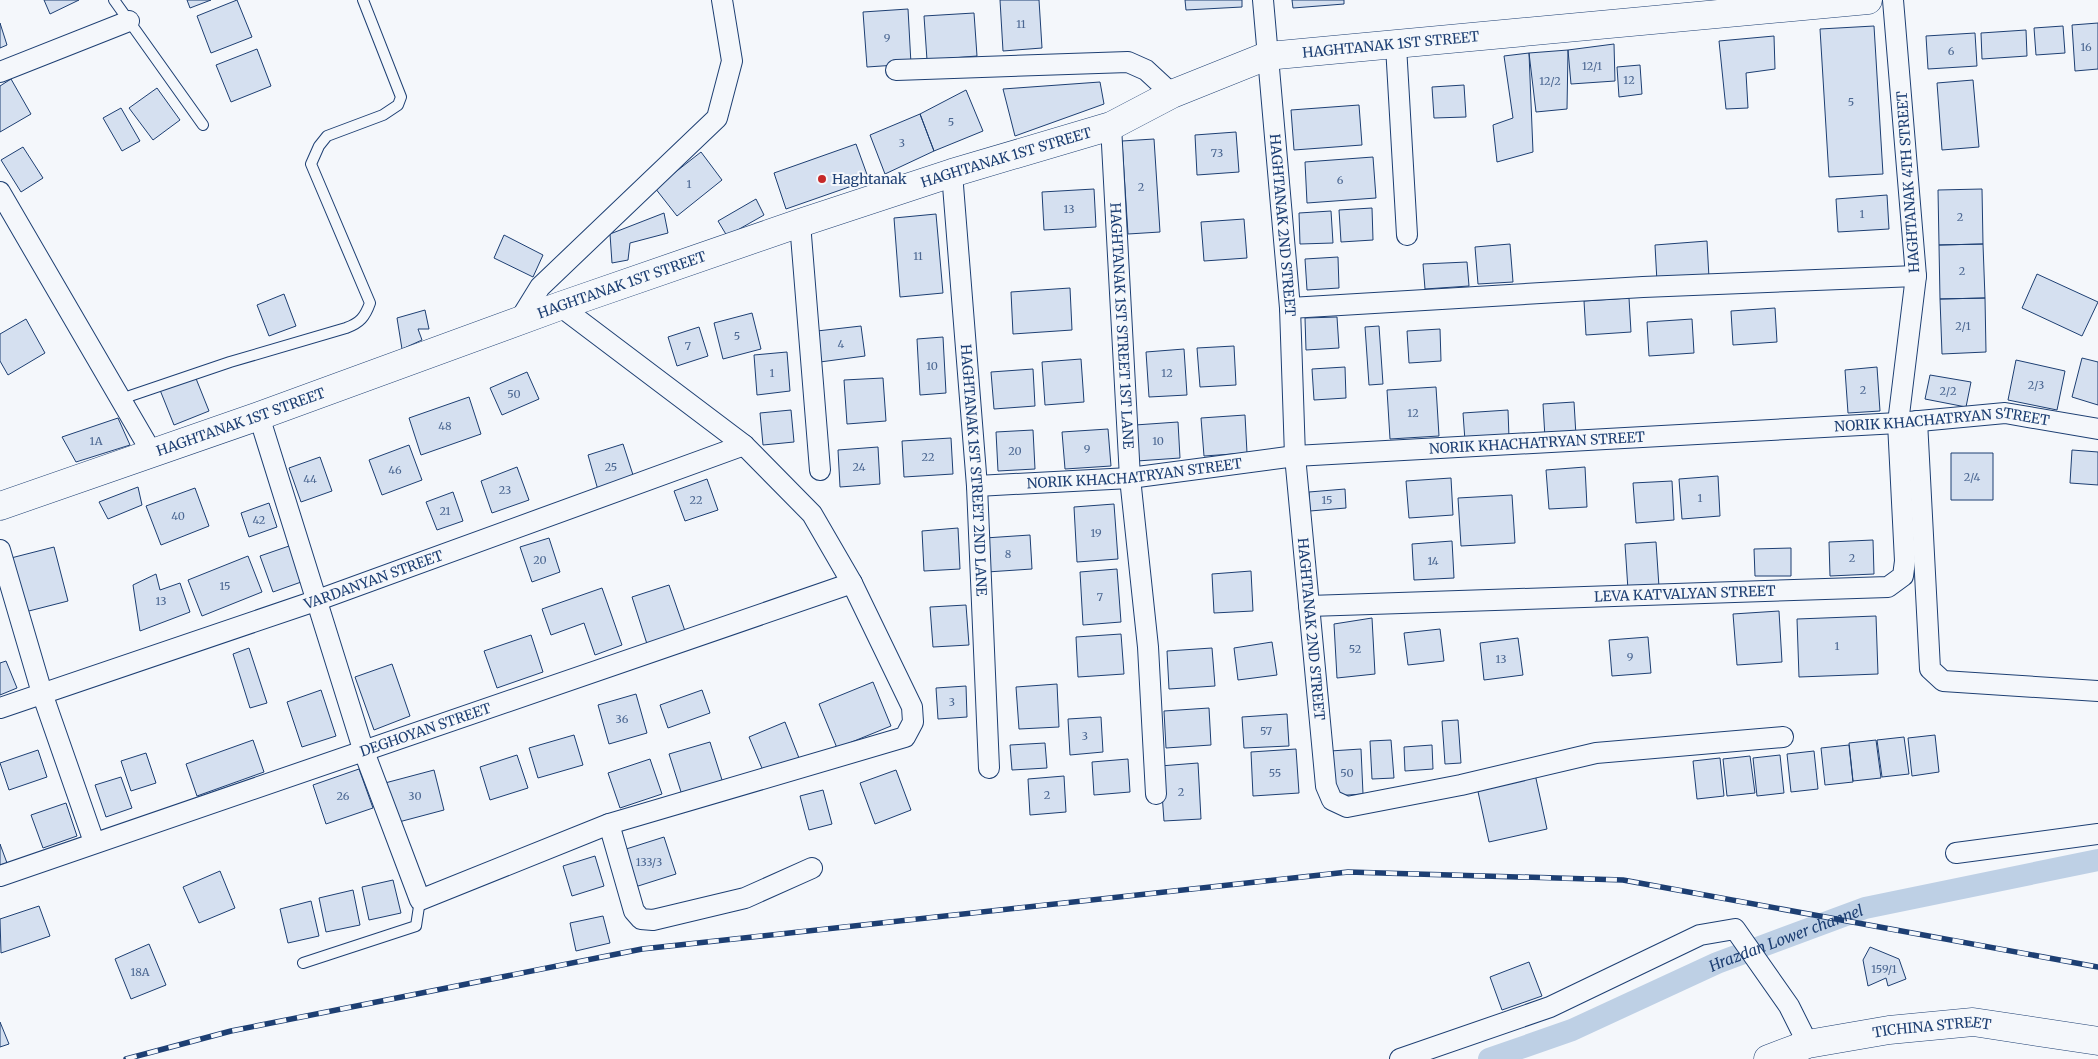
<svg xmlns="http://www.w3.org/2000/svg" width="2098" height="1059" font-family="Merriweather,serif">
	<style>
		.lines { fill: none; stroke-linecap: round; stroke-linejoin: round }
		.canal { stroke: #bed0e5; stroke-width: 22 }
		.building { fill: #d5e0f0; stroke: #1d3f73 }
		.lane-casing { stroke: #1d3f73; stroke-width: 12 }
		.street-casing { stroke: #1d3f73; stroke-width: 22 }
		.secondary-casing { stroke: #1d3f73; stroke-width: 29 }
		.lane { stroke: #f4f7fb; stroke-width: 10 }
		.street { stroke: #f4f7fb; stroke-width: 20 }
		.secondary { stroke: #f4f7fb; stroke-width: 28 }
		.rail-casing { stroke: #1d3f73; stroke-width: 5.5 }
		.rail { stroke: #f4f7fb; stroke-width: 4; stroke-dasharray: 11; stroke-linecap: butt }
		.poi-dot { fill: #c62828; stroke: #f4f7fb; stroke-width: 2 }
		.labels { text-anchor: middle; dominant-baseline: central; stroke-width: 4; stroke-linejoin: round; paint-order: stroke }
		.number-label { font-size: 11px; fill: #4b6792 }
		.street-label { font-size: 14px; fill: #1d3f73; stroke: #f4f7fb }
		.poi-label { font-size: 14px; fill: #1d3f73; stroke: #f4f7fb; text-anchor: start }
		.water-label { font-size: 15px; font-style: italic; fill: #1d3f73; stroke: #f4f7fb }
	</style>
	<rect width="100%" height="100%" fill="#f4f7fb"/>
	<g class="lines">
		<path class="canal" id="s1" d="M1489,1059l83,-29 145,-67 148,-55 233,-48"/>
	</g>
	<path class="building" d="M44,0h35l-29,14z
		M187,0h24l-21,8z
		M237,0l15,37 -41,16 -14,-37z
		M1000,0h39l3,48 -39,3z
		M1185,0h57v7l-56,3z
		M1292,0h52v4l-51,4z
		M908,9l3,55 -44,3 -4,-55z
		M974,13l3,43 -50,4 -3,-44z
		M0,23l7,22 -7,3z
		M2098,23v46l-23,2 -3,-46z
		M1874,26l9,148 -54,3 -9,-148z
		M2063,26l2,27 -29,2 -2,-27z
		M2026,30l1,26 -45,3 -1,-26z
		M1975,33l2,33 -49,3 -2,-33z
		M1774,36l1,33 -29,4 2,35 -22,1 -7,-68z
		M1614,44l1,37 -44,3 -3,-34z
		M257,49l14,37 -40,16 -15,-37z
		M1568,50l-1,59 -31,3 -7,-59z
		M1529,53l4,99 -36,10 -4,-37 20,-7 -9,-62z
		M1640,65l2,29 -23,3 -2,-30z
		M11,79l20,35 -31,18v-46z
		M1973,80l6,67 -37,3 -5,-67z
		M1100,82l4,22 -89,32 -12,-47z
		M1464,85l2,32 -32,1 -2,-31z
		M157,88l23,32 -27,20 -24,-32z
		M966,90l17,41 -49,20 -14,-37z
		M1359,105l3,40 -68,5 -3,-40z
		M121,108l19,33 -18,10 -19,-33z
		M920,114l14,37 -49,23 -15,-39z
		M1236,132l3,40 -42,3 -2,-40z
		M1154,139l6,93 -32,2 -6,-93z
		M856,144l13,36 -83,29 -12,-36z
		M23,147l20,31 -22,14 -20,-32z
		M701,152l21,28 -45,36 -22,-28z
		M1373,157l3,41 -69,5 -2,-41z
		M1094,189l2,38 -52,3 -2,-38z
		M1982,189l1,55 -44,1 -1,-55z
		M1887,195l2,34 -51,3 -2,-33z
		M756,199l8,16 -37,21 -9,-15z
		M1372,208l1,32 -32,2 -2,-32z
		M1331,211l2,32 -33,1 -1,-31z
		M664,213l4,20 -38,10 -2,17 -16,3 -2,-29z
		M936,214l7,79 -43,4 -6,-79z
		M1244,219l3,39 -43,3 -3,-39z
		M504,235l39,20 -10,22 -39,-19z
		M1707,241l2,37 -52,4 -2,-37z
		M1510,244l3,38 -35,2 -3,-37z
		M1983,244l2,54 -45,1 -1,-54z
		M1338,257l1,31 -32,2 -2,-31z
		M1467,262l2,24 -44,3 -2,-25z
		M2037,274l61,28 -16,34 -60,-28z
		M1070,288l2,42 -59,4 -2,-42z
		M284,294l12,32 -27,10 -12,-31z
		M1629,298l2,34 -45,3 -2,-34z
		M1985,298l1,54 -44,2 -2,-55z
		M1775,308l2,34 -44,3 -2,-34z
		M425,310l4,19h-11l4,11 -20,9 -5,-31z
		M752,313l9,36 -38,10 -9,-36z
		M1337,317l2,31 -33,2 -1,-32z
		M26,319l19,34 -37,22 -8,-14v-27z
		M1692,319l2,34 -45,3 -2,-34z
		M861,326l4,30 -45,6 -3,-31z
		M1379,326l4,58 -14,1 -4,-58z
		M699,327l9,29 -31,10 -9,-29z
		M1440,329l1,32 -32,2 -2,-32z
		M943,337l3,56 -26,2 -3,-56z
		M1234,346l2,39 -36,2 -3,-39z
		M1184,349l3,46 -38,2 -3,-45z
		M787,352l3,39 -33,4 -3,-40z
		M2082,358l16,4v43l-26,-8z
		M1081,359l3,43 -39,3 -3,-43z
		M2016,360l49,11 -8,39 -49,-10z
		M1345,367l1,31 -32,2 -2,-31z
		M1877,367l3,44 -32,2 -3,-43z
		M1033,369l2,37 -41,3 -3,-37z
		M527,372l12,27 -37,16 -12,-27z
		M1930,375l41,7 -5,25 -41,-8z
		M195,376l14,35 -35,14 -14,-35z
		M883,378l3,43 -39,3 -3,-44z
		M1436,387l3,49 -49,3 -3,-49z
		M469,397l12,37 -60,21 -12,-37z
		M1574,402l2,34 -31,2 -2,-34z
		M791,410l3,32 -31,3 -3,-32z
		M1508,410l1,28 -44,3 -2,-28z
		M1245,415l2,38 -43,3 -3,-38z
		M118,418l12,27 -54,17 -14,-25z
		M1178,422l2,36 -43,3 -2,-36z
		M1108,429l3,37 -46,3 -3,-37z
		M1033,430l2,39 -37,2 -2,-39z
		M951,438l2,36 -49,3 -2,-36z
		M623,444l11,34 -36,12 -10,-35z
		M409,445l13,35 -40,15 -13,-35z
		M878,447l2,37 -40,3 -2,-37z
		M2072,450l26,2v33l-28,-2z
		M1951,453h42v47h-42z
		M320,457l12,34 -31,11 -12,-34z
		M517,467l12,33 -37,13 -11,-32z
		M1585,467l2,40 -38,2 -3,-39z
		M1718,476l2,40 -38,3 -3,-40z
		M1451,478l2,37 -44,3 -3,-37z
		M707,479l11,31 -33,11 -11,-30z
		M1672,481l2,39 -38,3 -3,-40z
		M138,487l4,18 -34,14 -9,-17z
		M195,488l14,38 -48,19 -15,-39z
		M1345,489l1,19 -36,3 -1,-19z
		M453,492l10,29 -26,9 -11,-28z
		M1512,495l3,48 -54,3 -3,-48z
		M269,503l8,24 -28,10 -8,-24z
		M1114,504l4,55 -41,3 -3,-55z
		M958,528l2,41 -36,2 -2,-40z
		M1030,535l2,34 -45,3 -2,-34z
		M549,538l11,34 -28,10 -12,-35z
		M1873,540l1,34 -44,2 -1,-34z
		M1452,541l2,37 -40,2 -2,-36z
		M1656,542l3,45 -31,3 -3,-46z
		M292,545l12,36 -31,11 -13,-36z
		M54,547l14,54 -43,11 -14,-54z
		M1791,548v28h-36l-1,-27z
		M248,556l14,36 -60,24 -14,-36z
		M1117,569l4,53 -38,3 -3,-53z
		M1251,571l2,40 -39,2 -2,-39z
		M156,574l4,16 20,-7 10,29 -50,19 -7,-46z
		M669,585l16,46 -38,13 -15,-47z
		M602,588l20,57 -27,10 -11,-32 -33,12 -9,-26z
		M966,605l3,40 -36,2 -3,-40z
		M1779,611l3,51 -45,3 -4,-51z
		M1876,616l2,58 -79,3 -2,-58z
		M1372,618l3,56 -38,4 -3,-54z
		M1440,629l4,32 -36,4 -4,-32z
		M1121,634l3,40 -46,3 -2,-40z
		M531,635l12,37 -46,16 -13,-37z
		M1648,637l3,36 -39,3 -3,-36z
		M1518,638l5,37 -39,5 -4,-37z
		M1272,642l5,33 -39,5 -4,-32z
		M249,648l18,55 -17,5 -17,-54z
		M1212,648l3,38 -46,3 -2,-38z
		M6,661l11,27 -17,7v-32z
		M392,664l18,52 -36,14 -19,-53z
		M873,682l18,44 -54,22 -18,-44z
		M1057,684l2,43 -40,2 -3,-42z
		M966,686l1,31 -29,2 -2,-31z
		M321,690l15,46 -34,11 -15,-45z
		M702,690l8,23 -42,15 -8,-23z
		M636,694l11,39 -38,11 -11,-39z
		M1209,708l2,37 -45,3 -2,-37z
		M1287,714l2,32 -45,2 -2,-31z
		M1101,717l2,35 -33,3 -2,-36z
		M1458,720l3,43 -16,1 -3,-43z
		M785,722l14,36 -35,15 -15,-36z
		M574,735l9,30 -45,13 -9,-30z
		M1935,735l4,37 -27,4 -4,-38z
		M1904,737l5,37 -27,3 -5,-37z
		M253,740l11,32 -67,24 -11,-32z
		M1391,740l3,38 -22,1 -2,-38z
		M1876,740l5,38 -28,3 -4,-38z
		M710,742l13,41 -41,12 -13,-41z
		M1045,743l2,25 -35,2 -2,-25z
		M1432,745l1,24 -28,2 -1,-24z
		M1849,745l4,37 -28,3 -4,-37z
		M1296,749l3,44 -46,3 -2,-44z
		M1361,749l2,45 -30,2 -3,-45z
		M38,750l9,27 -38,13 -9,-27z
		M1814,751l4,38 -27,3 -4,-38z
		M146,753l10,30 -25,8 -10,-30z
		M517,755l11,33 -38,12 -10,-33z
		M1780,755l4,38 -27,3 -4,-38z
		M1750,756l5,37 -28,3 -4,-37z
		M1720,758l4,38 -27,3 -4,-38z
		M650,759l12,35 -42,14 -12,-35z
		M1128,759l2,33 -36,3 -2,-33z
		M1198,763l3,56 -37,2 -4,-55z
		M359,769l14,39 -47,16 -13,-39z
		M434,770l10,40 -49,13 -10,-40z
		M896,770l15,40 -36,14 -15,-41z
		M1535,774l12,55 -58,13 -12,-55z
		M1064,776l2,36 -36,3 -2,-36z
		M121,777l11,31 -26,9 -11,-32z
		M823,790l9,34 -23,6 -9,-34z
		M66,803l11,33 -34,12 -12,-33z
		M664,837l12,37 -41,13 -12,-37z
		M0,844l7,19 -7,2z
		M595,856l9,30 -32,10 -9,-30z
		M220,871l15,37 -36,15 -16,-36z
		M393,880l8,33 -32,7 -7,-33z
		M353,890l7,35 -34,7 -7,-34z
		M311,901l8,35 -31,7 -8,-34z
		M39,906l11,30 -49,17 -1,-34z
		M603,916l7,27 -34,8 -6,-28z
		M149,944l17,41 -35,14 -16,-40z
		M1870,947l29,12 7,20 -18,7 -2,-8 -18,8 -5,-26z
		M1529,962l13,34 -40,14 -12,-33z
		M0,1022l9,22 -9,3z"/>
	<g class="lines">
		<defs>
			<path id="lane" d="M114,0l89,125
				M121,399l109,-37 116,-34c14,-5 19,-11 24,-25l-59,-139 8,-18 8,-10 56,-21 15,-10 3,-8 -38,-97
				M303,963l113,-37 4,-26"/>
			<g id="street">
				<path id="s2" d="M1263,0l27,308 5,148 31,330 6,14 15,7 114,-22 135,-32 187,-16"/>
				<path d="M1396,46l11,189"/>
				<path d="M896,70l232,-8 18,8 26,24"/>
				<path d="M0,72l129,-51"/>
				<path id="s3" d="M1111,126l19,352 18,169 8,147"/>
				<path id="s4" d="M952,173l25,313 12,282"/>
				<path d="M0,192l152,261"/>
				<path d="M800,223l20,247"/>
				<path d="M1290,308l353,-21 273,-11"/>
				<path d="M519,321l21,-34 177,-169 15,-57 -10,-61"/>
				<path d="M259,416l104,333 57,151 189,-76 296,-87 8,-15 -1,-15 -60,-124 -40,-69 -68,-69 -184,-139"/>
				<path d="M1917,421l13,248 13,12 155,10"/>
				<path id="s5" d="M977,486l153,-8 165,-22 603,-33 107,-10 93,16"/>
				<path d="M0,550l42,143 52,149"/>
				<path id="s6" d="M1309,606l579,-19 15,-11 2,-15 -7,-138 18,-147 -23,-276"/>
				<path id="s7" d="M0,708l318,-108 426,-155"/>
				<path d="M609,824l25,87 7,8 12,1 92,-22 67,-30"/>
				<path d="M1956,853l142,-19"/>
				<path id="s8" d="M0,876l852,-293"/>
				<path d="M1400,1059l150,-52 150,-72 35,-6 54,77 19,38"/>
			</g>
			<g id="secondary">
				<path id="s9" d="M0,506l259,-90 301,-110 240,-83 152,-50 159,-47 61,-32 95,-38 601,-56"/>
				<path id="s10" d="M1768,1059l40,-15 81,-14 84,-8 125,19"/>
			</g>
		</defs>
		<use href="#lane" class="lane-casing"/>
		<use href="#street" class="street-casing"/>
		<use href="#secondary" class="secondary-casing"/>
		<use href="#lane" class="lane"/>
		<use href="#street" class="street"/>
		<use href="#secondary" class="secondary"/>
		<defs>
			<path id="rail" d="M126,1059l105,-28 411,-82 706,-77 275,8 475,87"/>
		</defs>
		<use href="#rail" class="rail-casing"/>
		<use href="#rail" class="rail"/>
	</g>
	<circle class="poi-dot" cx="822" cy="179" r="5"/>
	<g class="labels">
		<g class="number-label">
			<text x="1021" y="24">11</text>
			<text x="887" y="38">9</text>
			<text x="2086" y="47">16</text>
			<text x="1951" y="51">6</text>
			<text x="1592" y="66">12/1</text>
			<text x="1629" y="80">12</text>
			<text x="1550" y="81">12/2</text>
			<text x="1851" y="102">5</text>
			<text x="951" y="122">5</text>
			<text x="902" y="143">3</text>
			<text x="1217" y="153">73</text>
			<text x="1340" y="180">6</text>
			<text x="689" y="184">1</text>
			<text x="1141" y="187">2</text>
			<text x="1069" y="209">13</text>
			<text x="1862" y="214">1</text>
			<text x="1960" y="217">2</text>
			<text x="918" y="256">11</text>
			<text x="1962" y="271">2</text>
			<text x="1963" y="326">2/1</text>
			<text x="737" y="336">5</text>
			<text x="841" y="344">4</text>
			<text x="688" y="346">7</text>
			<text x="932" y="366">10</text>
			<text x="772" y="373">1</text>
			<text x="1167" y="373">12</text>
			<text x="2036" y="385">2/3</text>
			<text x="1863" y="390">2</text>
			<text x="1948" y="391">2/2</text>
			<text x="514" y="394">50</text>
			<text x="1413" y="413">12</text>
			<text x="445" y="426">48</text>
			<text x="96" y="441">1A</text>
			<text x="1158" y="441">10</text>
			<text x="1087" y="449">9</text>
			<text x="1015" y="451">20</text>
			<text x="928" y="457">22</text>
			<text x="611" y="467">25</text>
			<text x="859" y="467">24</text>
			<text x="395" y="470">46</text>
			<text x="1972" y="477">2/4</text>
			<text x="310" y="479">44</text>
			<text x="505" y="490">23</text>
			<text x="1700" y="498">1</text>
			<text x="696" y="500">22</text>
			<text x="1327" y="500">15</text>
			<text x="445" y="511">21</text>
			<text x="178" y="516">40</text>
			<text x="259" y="520">42</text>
			<text x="1096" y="533">19</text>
			<text x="1008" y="554">8</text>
			<text x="1852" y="558">2</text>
			<text x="540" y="560">20</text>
			<text x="1433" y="561">14</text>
			<text x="225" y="586">15</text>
			<text x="1100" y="597">7</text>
			<text x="161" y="601">13</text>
			<text x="1837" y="646">1</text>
			<text x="1355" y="649">52</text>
			<text x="1630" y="657">9</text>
			<text x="1501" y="659">13</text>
			<text x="952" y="702">3</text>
			<text x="622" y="719">36</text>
			<text x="1266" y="731">57</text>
			<text x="1085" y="736">3</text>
			<text x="1275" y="773">55</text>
			<text x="1347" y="773">50</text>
			<text x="1181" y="792">2</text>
			<text x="1047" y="795">2</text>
			<text x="343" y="796">26</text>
			<text x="415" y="796">30</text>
			<text x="649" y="862">133/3</text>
			<text x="1884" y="969">159/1</text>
			<text x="140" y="972">18A</text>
		</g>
		<g class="street-label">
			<text stroke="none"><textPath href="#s9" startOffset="1470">HAGHTANAK 1ST STREET</textPath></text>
			<text stroke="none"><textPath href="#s9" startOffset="1065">HAGHTANAK 1ST STREET</textPath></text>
			<text transform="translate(1908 182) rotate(-94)">HAGHTANAK 4TH STREET</text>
			<text stroke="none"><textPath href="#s2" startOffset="226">HAGHTANAK 2ND STREET</textPath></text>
			<text stroke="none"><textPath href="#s9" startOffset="660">HAGHTANAK 1ST STREET</textPath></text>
			<text stroke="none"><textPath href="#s3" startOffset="200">HAGHTANAK 1ST STREET 1ST LANE</textPath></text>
			<text stroke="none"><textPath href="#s9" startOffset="255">HAGHTANAK 1ST STREET</textPath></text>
			<text stroke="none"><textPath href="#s5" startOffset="968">NORIK KHACHATRYAN STREET</textPath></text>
			<text stroke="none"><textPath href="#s5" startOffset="562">NORIK KHACHATRYAN STREET</textPath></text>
			<text stroke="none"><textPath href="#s4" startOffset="298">HAGHTANAK 1ST STREET 2ND LANE</textPath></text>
			<text stroke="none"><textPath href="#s5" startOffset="158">NORIK KHACHATRYAN STREET</textPath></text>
			<text stroke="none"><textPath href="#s7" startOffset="395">VARDANYAN STREET</textPath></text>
			<text stroke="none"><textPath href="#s6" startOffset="376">LEVA KATVALYAN STREET</textPath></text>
			<text stroke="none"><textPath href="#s2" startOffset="631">HAGHTANAK 2ND STREET</textPath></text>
			<text stroke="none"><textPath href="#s8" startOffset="450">DEGHOYAN STREET</textPath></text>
			<text stroke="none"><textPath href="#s10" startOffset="168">TICHINA STREET</textPath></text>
		</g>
		<g class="poi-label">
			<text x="832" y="179">Haghtanak</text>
		</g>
		<g class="water-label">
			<text stroke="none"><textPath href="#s1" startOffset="321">Hrazdan Lower channel</textPath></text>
		</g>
	</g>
</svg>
